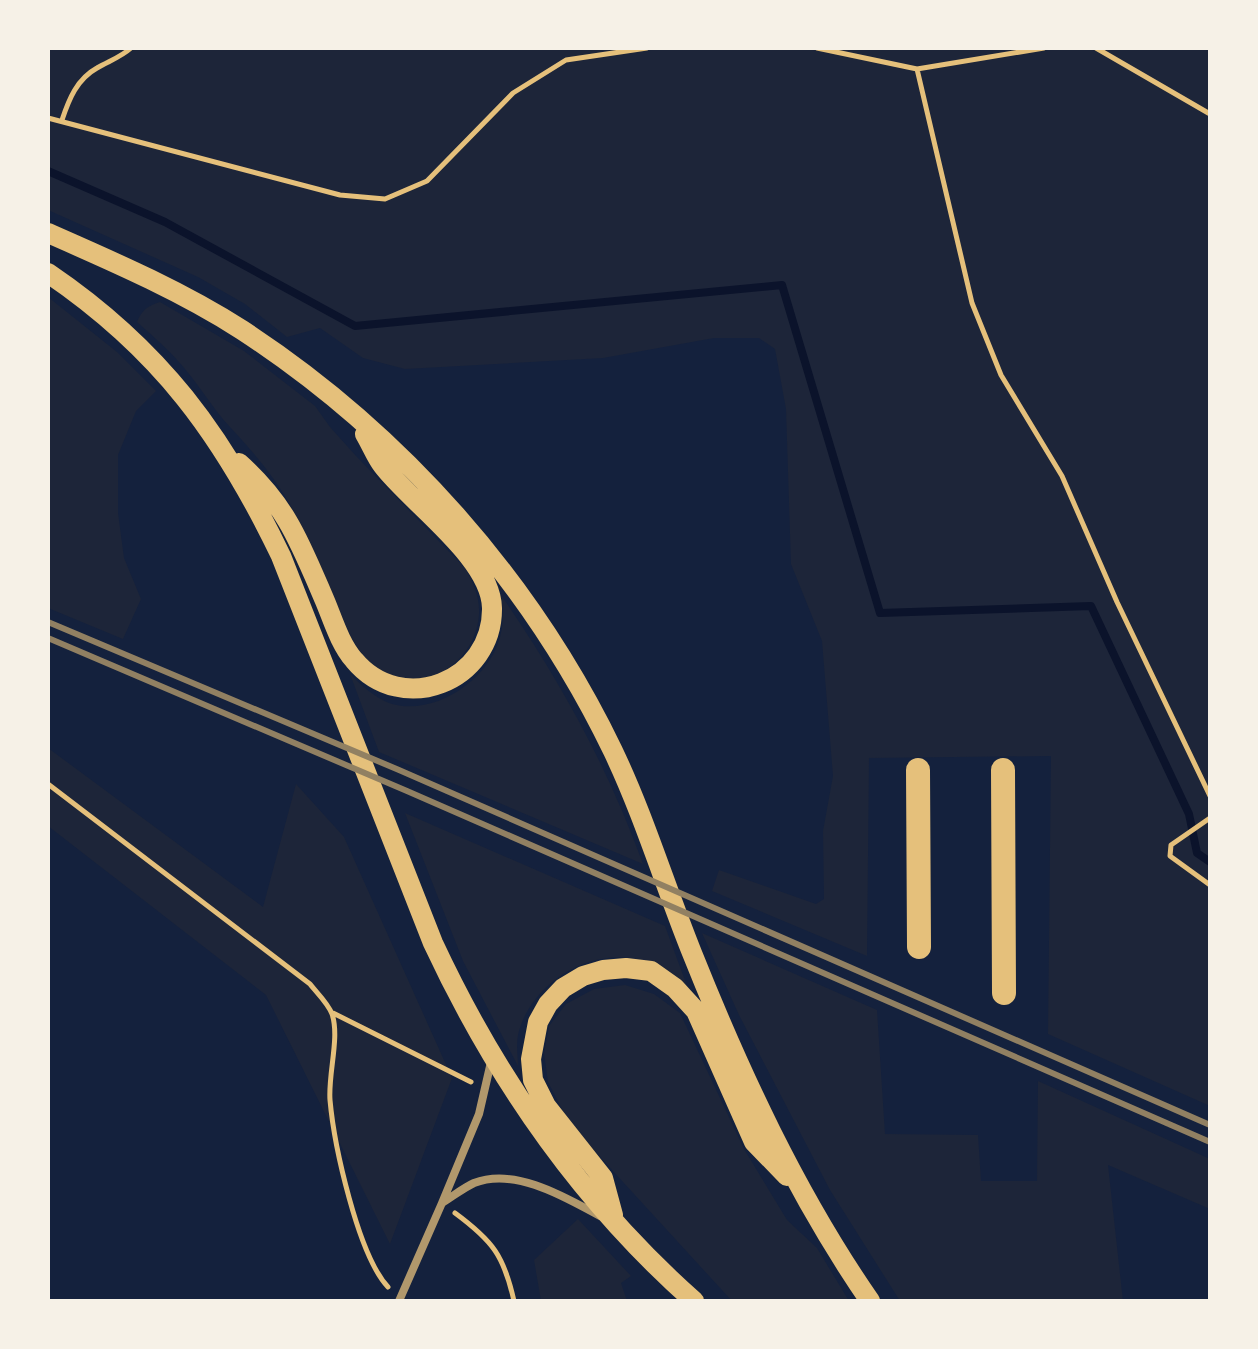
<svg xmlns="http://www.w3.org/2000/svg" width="1258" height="1349" font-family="'Asap Condensed',sans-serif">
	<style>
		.green { fill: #1d2539 }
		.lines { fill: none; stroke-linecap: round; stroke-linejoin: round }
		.stream { stroke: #0b132b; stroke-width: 8 }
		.path { stroke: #e5c07b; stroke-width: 5 }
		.minor { stroke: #b1986c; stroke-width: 8 }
		.primary { stroke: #e5c07b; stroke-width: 20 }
		.motorway { stroke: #e5c07b; stroke-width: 24 }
		.rail { stroke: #918062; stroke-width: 6 }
	</style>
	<rect width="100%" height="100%" fill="#14213d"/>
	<path class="green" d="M48,48h1162v1058l-162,-72 3,-278 -182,2 -2,198 -155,-65 7,-21 97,34 8,-5 -1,-68 10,-55 -11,-135 -31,-77 -5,-155 -11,-60 -16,-11h-45l-111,20 -198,11 -42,-11 -43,-30 -33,9 -42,-33 -47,-27 -150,-67z
		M48,297l69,55 39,39 -20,20 -18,44v58l6,45 17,41 -18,40 -75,-31z
		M160,302l84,49 71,55 15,21 26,29 109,112c8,14 15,29 14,46 -3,54 -68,89 -110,48 -14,-13 -22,-35 -30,-52 -16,-34 -29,-68 -46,-100 -17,-32 -39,-57 -63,-83 -16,-17 -29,-39 -45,-58 -14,-17 -31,-32 -48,-47 5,-12 10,-16 23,-20z
		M501,595c58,84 107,172 142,269l-264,-112 -29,-78c11,11 24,23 39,29 44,15 100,-23 111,-66 4,-15 3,-27 1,-42z
		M48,748l215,159 33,-123 48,53 108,241 -62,166 -124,-249 -218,-169z
		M405,813l260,113 22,60c-13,-10 -27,-19 -43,-25 -52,-16 -114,22 -126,74 -2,10 0,22 0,31l-55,-105z
		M702,933l175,77 8,124 93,1 3,46h56l1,-100 172,78v50l-102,-44 15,136h-223l-70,-111 -91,-175z
		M625,985l29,9 26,19 64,136 43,71 30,28 32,53h-117l-163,-178 -21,-41 -4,-29 5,-27 17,-22 28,-15z
		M578,1219l53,57 -10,7 6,18h-86l-7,-41z"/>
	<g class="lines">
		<path class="stream" d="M48,171l117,51 190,104 427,-41 98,328 211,-7 98,208 8,39 13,9"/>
		<path class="path" d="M817,48l100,21 127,-21
			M1096,48l114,66
			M917,69l55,234 29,72 61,101 55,126 93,194
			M48,118l292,77 45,4 42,-18 86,-88 53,-33 81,-12
			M62,120c7,-21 15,-41 35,-52 12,-7 24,-11 34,-20
			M48,784l262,200c6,8 18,19 22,30 8,23 -4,60 -2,86 4,45 28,155 58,187
			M1210,818l-39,27 -1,11 40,29
			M333,1013l138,69
			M455,1213c38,28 49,43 59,88"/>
		<path class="minor" d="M491,1062l-12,52 -37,89c10,-6 21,-15 32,-20 41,-16 91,14 126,33
			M399,1301l43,-98"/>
		<path class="primary" d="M48,233c66,29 133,58 194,97 158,103 289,251 371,421 31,65 52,135 79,202 48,120 104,241 178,348
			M48,273c112,76 175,162 233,283l152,387c63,135 149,259 261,358
			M239,463c48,43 61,80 86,138 8,19 15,43 29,59 48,58 139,21 138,-52 -1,-50 -80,-104 -109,-142 -7,-9 -12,-22 -18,-32
			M613,1215l-10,-37 -57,-72 -13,-26 -2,-21 7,-37 10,-18 15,-16 20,-12 20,-6 23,-2 25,3 24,17 21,23 58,131 33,34"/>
		<path class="motorway" d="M918,770l1,177
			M1003,770l1,223"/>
		<path class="rail" d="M48,622l351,148 811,355
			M48,638l359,153 803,351"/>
	</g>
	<rect width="1258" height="1349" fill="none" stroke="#f6f1e7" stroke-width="100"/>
</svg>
